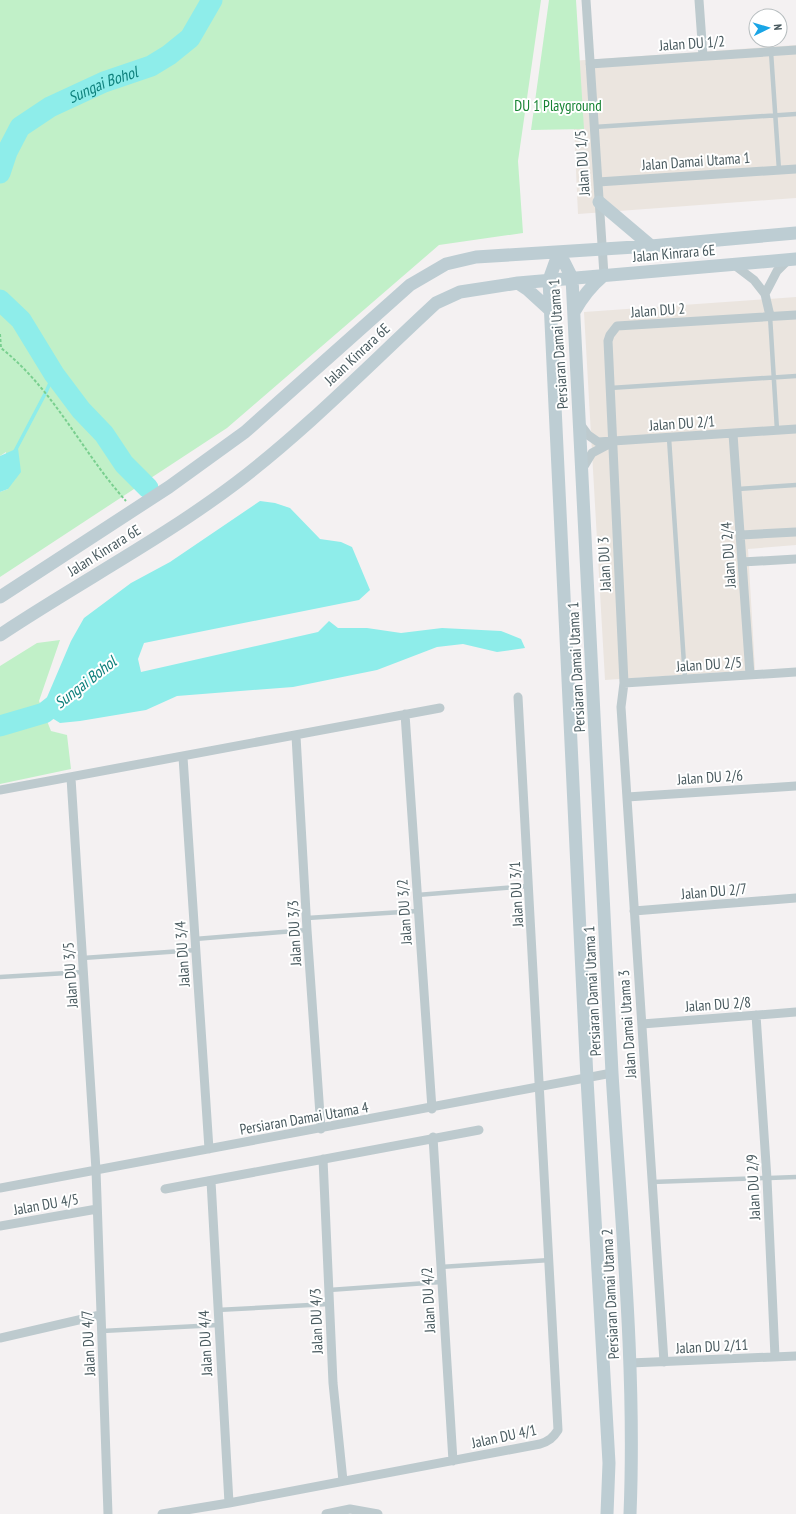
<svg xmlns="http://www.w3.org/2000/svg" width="796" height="1514" font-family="'PT Sans Narrow',sans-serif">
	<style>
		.commercial { fill: #ebe5df }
		.green { fill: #c1f0c8 }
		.water { fill: #8eedea }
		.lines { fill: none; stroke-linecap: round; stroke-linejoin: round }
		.stream { stroke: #8eedea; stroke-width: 3.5 }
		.river { stroke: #8eedea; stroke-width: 21 }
		.path { stroke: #79cf8f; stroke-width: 2; stroke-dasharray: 3 2; stroke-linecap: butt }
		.lane { stroke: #bdcace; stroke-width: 4.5 }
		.street { stroke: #bdcace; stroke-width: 9 }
		.secondary { stroke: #bdcdd3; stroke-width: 13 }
		.labels { text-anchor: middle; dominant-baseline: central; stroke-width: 4; stroke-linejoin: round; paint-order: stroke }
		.street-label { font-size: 15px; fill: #495a5f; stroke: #fff }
		.park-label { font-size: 15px; fill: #178333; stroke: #fff }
		.water-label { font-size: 16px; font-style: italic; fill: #0e807c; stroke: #fff }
	</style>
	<rect width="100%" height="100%" fill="#f4f1f2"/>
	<path class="commercial" d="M796,45v153l-218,16 -7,-153z
		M796,297v248l-48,4 7,121 -150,10 -21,-368z"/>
	<path class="green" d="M0,0h541l-23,161 5,72 -84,12 -212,183 -227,149v-85l8,-3 -2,-37 -6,4z
		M549,0h27l8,129 -53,1z
		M60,640l-21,61 12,30 16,4 4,34 -71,15v-118l37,-23z"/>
	<path class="water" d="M18,448l3,24 -13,17 -8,3v-36z
		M260,501l15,2 15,5 30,31 21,3 11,5 18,43 -11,10 -215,43 -6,16 3,13 177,-40 11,-11 9,7h29l34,5 41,-5 59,3 20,8 4,9 -28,4 -34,-8 -26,3 -60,23 -84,17 -116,9 -31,14 -66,11 -20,2 -16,-10 1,-11 26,-61 13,-23 47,-35 39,-21z"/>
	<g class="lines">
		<path class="stream" d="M15,451l31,-59 8,-18"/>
		<g class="river">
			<path id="s1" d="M0,173l7,-21 13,-25 30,-20 54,-25 47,-16 18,-11 21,-17 22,-38"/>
			<path d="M0,300l21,20 33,54 27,36 23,24 20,30 24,24"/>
			<path d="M0,726l44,-13 23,-18"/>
		</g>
		<path class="path" d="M0,334l1,14c55,44 80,103 125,153"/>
		<path class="lane" d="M771,52l8,118
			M594,127l202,-13
			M770,316l7,114
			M610,388l186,-12
			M669,438l16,241
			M738,489l58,-4
			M417,895l112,-9
			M307,918l111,-7
			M195,939l112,-9
			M83,958l113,-8
			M0,977l84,-5
			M652,1182l144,-5
			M440,1267l110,-7
			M329,1290l112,-8
			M217,1310l112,-6
			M102,1331l116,-6"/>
		<path class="street" d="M586,0l18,275
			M699,0l4,56
			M590,64l206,-14
			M598,182l198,-13
			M733,264l21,16 11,14 5,22
			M765,294l12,-23 12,-12
			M580,424l8,11 10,7 198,-13
			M733,434l17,241
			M583,468l9,-15 17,-9
			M741,535l55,-3
			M742,562l54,-3
			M624,683l172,-11
			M405,714l27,395
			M296,736l11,194 14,199
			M183,757l26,392
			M71,778l25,392 12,344
			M0,790l440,-82
			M627,797l169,-11
			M634,911l162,-13
			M756,1015l11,164 8,178
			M642,1024l154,-12
			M433,1137l20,324
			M323,1159l10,224 10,98
			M211,1181l18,322
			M0,1188l612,-115
			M165,1189l314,-59
			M0,1226l97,-17
			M0,1338l100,-23
			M664,1362l-43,-655 3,-24 -16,-342 2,-6 7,-9 179,-11
			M630,1363l166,-7
			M162,1514l67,-11 311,-59c9,-3 13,-6 18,-14l-40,-733
			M326,1514l24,-5 28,5"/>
		<path class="secondary" d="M599,202l52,44
			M559,252l13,26c13,265 26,530 40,795 9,147 24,294 18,441
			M559,252l-10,28 38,799 22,384 -2,51
			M518,283l9,6 23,21
			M574,312c8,-15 17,-26 30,-37
			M0,597l169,-110 76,-55 165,-147 36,-21 30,-7 175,-11 145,-13
			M0,635c78,-52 162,-96 236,-152 71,-54 134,-119 200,-180l24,-11 58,-9 278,-24"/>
	</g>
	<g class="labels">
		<g class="street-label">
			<text transform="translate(692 43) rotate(-4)">Jalan DU 1/2</text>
			<text transform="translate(696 161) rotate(-4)">Jalan Damai Utama 1</text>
			<text transform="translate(582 163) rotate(-94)">Jalan DU 1/5</text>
			<text transform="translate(674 253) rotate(-5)">Jalan Kinrara 6E</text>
			<text transform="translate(658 310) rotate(-4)">Jalan DU 2</text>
			<text transform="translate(558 344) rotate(-94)">Persiaran Damai Utama 1</text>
			<text transform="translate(357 354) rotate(-43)">Jalan Kinrara 6E</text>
			<text transform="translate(682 423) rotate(-4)">Jalan DU 2/1</text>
			<text transform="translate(104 550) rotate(-32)">Jalan Kinrara 6E</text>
			<text transform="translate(728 555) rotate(-94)">Jalan DU 2/4</text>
			<text transform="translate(604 564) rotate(-93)">Jalan DU 3</text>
			<text transform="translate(709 664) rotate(-4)">Jalan DU 2/5</text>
			<text transform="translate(576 667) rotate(-93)">Persiaran Damai Utama 1</text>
			<text transform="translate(710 777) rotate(-4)">Jalan DU 2/6</text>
			<text transform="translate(714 891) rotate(-5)">Jalan DU 2/7</text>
			<text transform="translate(516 894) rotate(-93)">Jalan DU 3/1</text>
			<text transform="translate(404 912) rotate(-94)">Jalan DU 3/2</text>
			<text transform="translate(294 933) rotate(-93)">Jalan DU 3/3</text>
			<text transform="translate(182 954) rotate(-94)">Jalan DU 3/4</text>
			<text transform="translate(70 975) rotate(-94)">Jalan DU 3/5</text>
			<text transform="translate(592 991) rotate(-93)">Persiaran Damai Utama 1</text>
			<text transform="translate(718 1004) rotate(-4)">Jalan DU 2/8</text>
			<text transform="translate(627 1024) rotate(-94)">Jalan Damai Utama 3</text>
			<text transform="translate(304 1118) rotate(-10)">Persiaran Damai Utama 4</text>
			<text transform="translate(753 1187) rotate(-93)">Jalan DU 2/9</text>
			<text transform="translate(46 1204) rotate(-10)">Jalan DU 4/5</text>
			<text transform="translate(610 1294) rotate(-93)">Persiaran Damai Utama 2</text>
			<text transform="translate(428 1300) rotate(-93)">Jalan DU 4/2</text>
			<text transform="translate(316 1321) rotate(-92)">Jalan DU 4/3</text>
			<text transform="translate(88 1343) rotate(-93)">Jalan DU 4/7</text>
			<text transform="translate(205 1343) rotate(-93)">Jalan DU 4/4</text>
			<text transform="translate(712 1346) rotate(-3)">Jalan DU 2/11</text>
			<text transform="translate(504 1436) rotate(-12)">Jalan DU 4/1</text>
		</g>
		<g class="park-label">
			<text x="558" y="105">DU 1 Playground</text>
		</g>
		<g class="water-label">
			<text stroke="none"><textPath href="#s1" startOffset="144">Sungai Bohol</textPath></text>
			<text transform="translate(85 682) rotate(-38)">Sungai Bohol</text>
		</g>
	</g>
	<g transform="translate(768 28) rotate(85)"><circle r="19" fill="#ffffff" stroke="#b6bdbf"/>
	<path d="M0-3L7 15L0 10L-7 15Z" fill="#19a5e6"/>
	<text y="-6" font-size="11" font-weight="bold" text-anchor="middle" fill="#495a5f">N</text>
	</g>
</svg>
